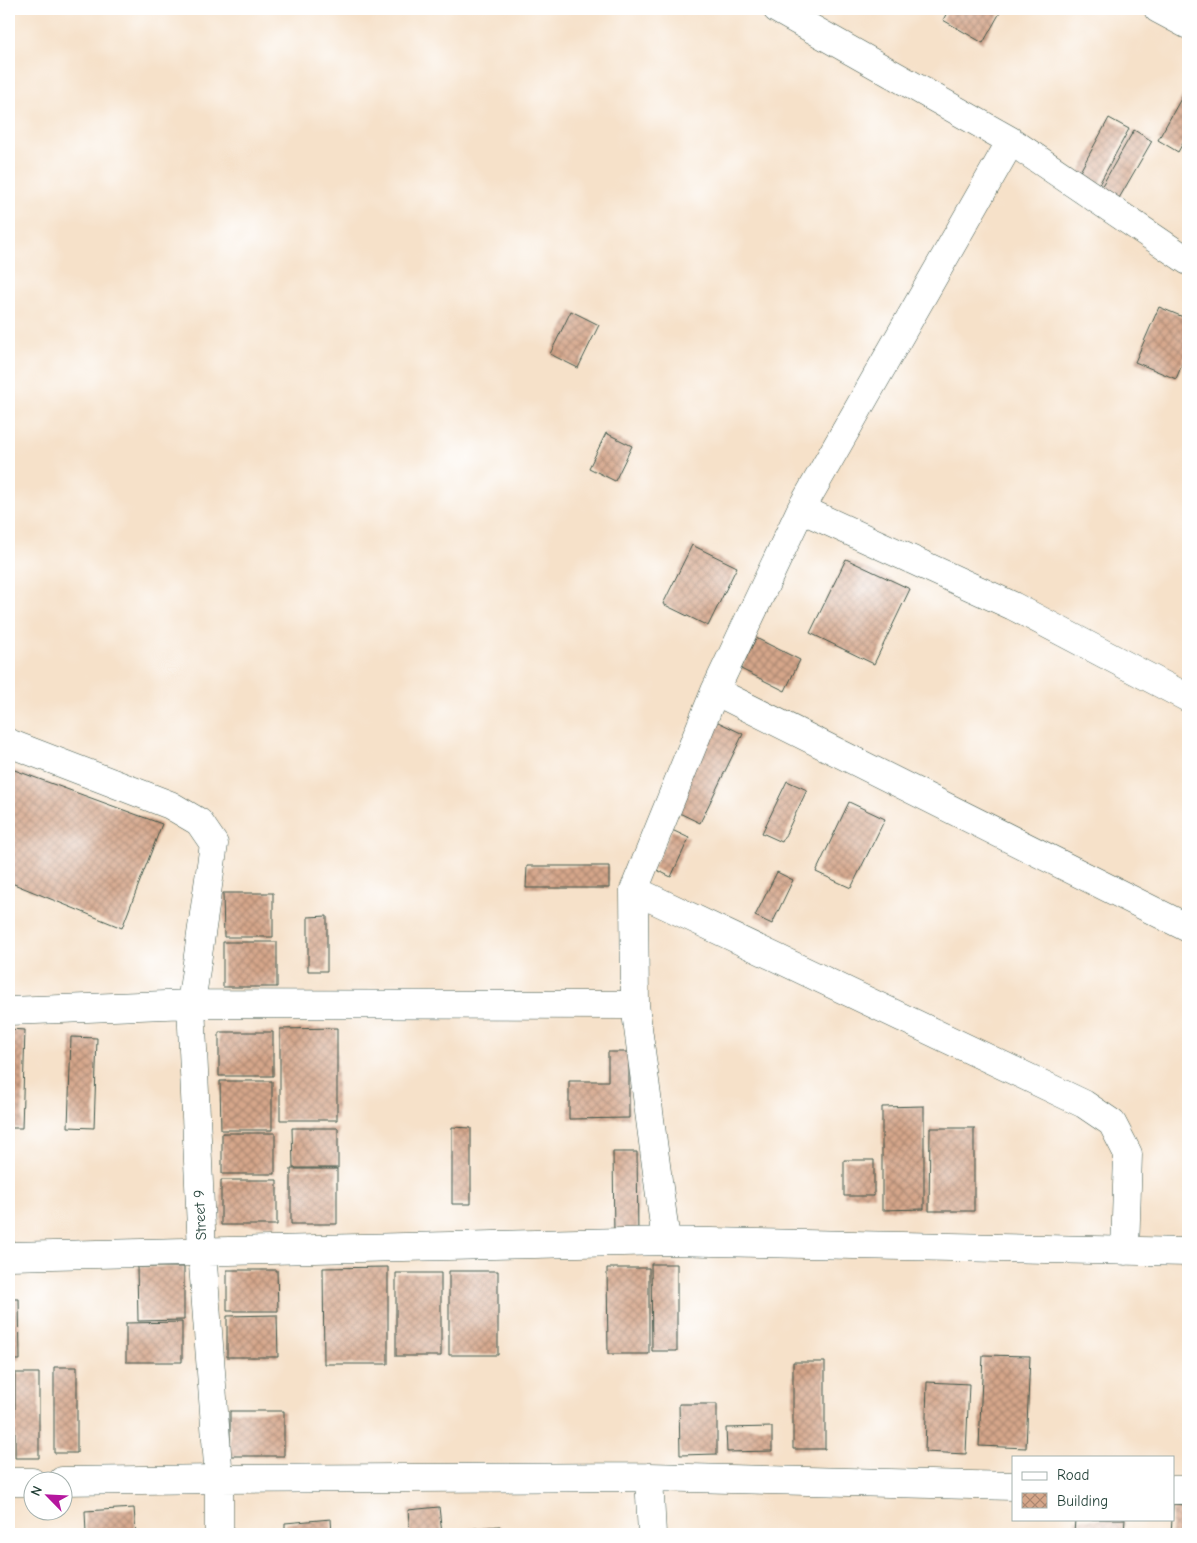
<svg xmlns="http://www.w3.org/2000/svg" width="1197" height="1543" font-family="'Comic Neue',sans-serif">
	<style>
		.building { fill: url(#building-cross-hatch) }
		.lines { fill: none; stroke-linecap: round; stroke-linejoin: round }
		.street-casing { stroke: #3f564a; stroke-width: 29 }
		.street { stroke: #fff; stroke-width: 28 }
		.labels { text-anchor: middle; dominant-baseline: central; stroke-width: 4; stroke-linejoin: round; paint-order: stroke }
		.street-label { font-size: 15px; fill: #1f3d34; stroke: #fff }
	</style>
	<defs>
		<pattern id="building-cross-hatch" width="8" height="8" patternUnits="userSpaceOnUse" patternTransform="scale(1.25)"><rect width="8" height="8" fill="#d5a68a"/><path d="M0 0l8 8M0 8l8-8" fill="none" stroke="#ac8872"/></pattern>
	</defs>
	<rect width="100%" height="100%" fill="#fff"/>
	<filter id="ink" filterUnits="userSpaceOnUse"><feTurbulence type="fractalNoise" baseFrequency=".02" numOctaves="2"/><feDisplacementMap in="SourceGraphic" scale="10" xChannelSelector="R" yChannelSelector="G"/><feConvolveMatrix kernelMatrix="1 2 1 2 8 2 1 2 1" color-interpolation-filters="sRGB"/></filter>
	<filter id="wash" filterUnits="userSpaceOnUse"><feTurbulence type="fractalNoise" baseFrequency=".0096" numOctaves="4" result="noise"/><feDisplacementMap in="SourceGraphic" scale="20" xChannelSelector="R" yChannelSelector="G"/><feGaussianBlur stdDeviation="1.12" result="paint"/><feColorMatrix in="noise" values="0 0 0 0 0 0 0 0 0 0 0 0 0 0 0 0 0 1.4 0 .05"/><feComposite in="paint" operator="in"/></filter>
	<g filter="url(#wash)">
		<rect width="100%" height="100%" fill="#f6e1c9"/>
		<g id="blocks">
			<path class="building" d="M949,9h53l-19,34 -40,-23z
				M1188,86v48l-10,18 -20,-12z
				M1109,118l20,11 -33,61 -20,-11z
				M1134,130l18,11 -34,59 -18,-11z
				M1159,307l29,12v31l-12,29 -41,-17z
				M571,311l28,14 -21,43 -28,-14z
				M606,433l26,13 -17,35 -26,-13z
				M692,545l45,22 -29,59 -45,-22z
				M846,559l64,30 -36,75 -64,-31z
				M756,638l44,22 -15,31 -44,-22z
				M716,721l27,13 -43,89 -27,-13z
				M9,768l153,56 -40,104 -113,-46z
				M787,781l20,9 -25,52 -20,-9z
				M849,802l36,17 -34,69 -35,-16z
				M672,830l17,8 -18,39 -18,-9z
				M527,866h82v22h-83z
				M777,872l16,8 -21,44 -17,-8z
				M223,893h50v44h-49z
				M327,916v55h-19v-54z
				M223,942h54v45h-54z
				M337,1028v92h-57v-91z
				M9,1029l16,1 -3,98h-13z
				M219,1032h54v44h-54z
				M71,1037l26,1 -3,90 -26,-1z
				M608,1052h21v66l-60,1v-38h39z
				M220,1081h52v49h-51z
				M924,1106v103l-42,1v-103z
				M452,1127l19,1v76h-19z
				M292,1128h46v40h-45z
				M930,1128h44v83h-45z
				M222,1133h53v41h-53z
				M613,1152h24l1,84h-24z
				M844,1160h30v36h-30z
				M291,1169h46v55h-46z
				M221,1180h56v45h-56z
				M651,1264h26v87h-25z
				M137,1267h47v53l-46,1z
				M388,1267v97h-64l-1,-96z
				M607,1268h42v86h-41z
				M227,1270h50l1,41h-51z
				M449,1271h49v84h-49z
				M396,1273h45v83h-45z
				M9,1299h10l1,61h-11z
				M277,1315l1,42h-51v-41z
				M182,1322v40h-56v-39z
				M983,1355l47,1 -4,92 -47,-2z
				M793,1362h32v87h-32z
				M54,1367h23v86h-23z
				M15,1373h24v85h-24z
				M927,1382l42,2 -3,70 -41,-2z
				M679,1404h38v50l-37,1z
				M230,1411h54v45h-54z
				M772,1427v24l-45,1 -1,-24z
				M1173,1504l15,1v29h-17z
				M439,1507l3,27h-32l-2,-24z
				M134,1508l2,26h-50l-1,-23z
				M331,1519l1,15h-47v-11z
				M1075,1519h50l-1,15h-50z
				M500,1526l1,8h-54l-1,-3z"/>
		</g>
	</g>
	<g filter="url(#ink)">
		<use href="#blocks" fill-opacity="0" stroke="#3f564a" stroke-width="1"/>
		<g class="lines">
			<defs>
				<path id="street" d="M777,9l234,132 177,120
					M1158,9l30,16
					M801,509l212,97 175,92
					M715,691l473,237
					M9,743l161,62 29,17 15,22 -23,160 11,247 17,228v55
					M634,890l450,214 28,19 16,31 -3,97
					M9,1011l182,-7 444,1
					M666,1241l-31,-236 -1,-115 81,-199 86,-182 210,-368
					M9,1256l657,-15 522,11
					M649,1477l3,57
					M62,1481l157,-2 430,-2 364,9
					M9,1482h23
					M1173,1490h15"/>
			</defs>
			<use href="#street" class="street-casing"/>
			<use href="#street" class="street"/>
		</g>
	</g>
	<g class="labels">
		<g class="street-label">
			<text transform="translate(200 1215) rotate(-93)">Street 9</text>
		</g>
	</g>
	<rect width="1197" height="1543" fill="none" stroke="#fff" stroke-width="30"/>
	<rect x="1012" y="1456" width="162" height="65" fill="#ffffff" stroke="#a5b1ae"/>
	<rect x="1022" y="1472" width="25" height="8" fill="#ffffff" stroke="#a5b1ae"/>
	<text x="1057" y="1480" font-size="15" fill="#1f3d34">Road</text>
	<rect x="1022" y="1493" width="25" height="15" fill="url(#building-cross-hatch)" stroke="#a5b1ae"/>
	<text x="1057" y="1506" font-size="15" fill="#1f3d34">Building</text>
	<g transform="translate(48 1496) rotate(294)"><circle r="24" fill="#ffffff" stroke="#a5b1ae"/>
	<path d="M0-4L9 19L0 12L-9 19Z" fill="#b5179e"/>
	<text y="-8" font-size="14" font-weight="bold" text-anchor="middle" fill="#1f3d34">N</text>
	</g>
</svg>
